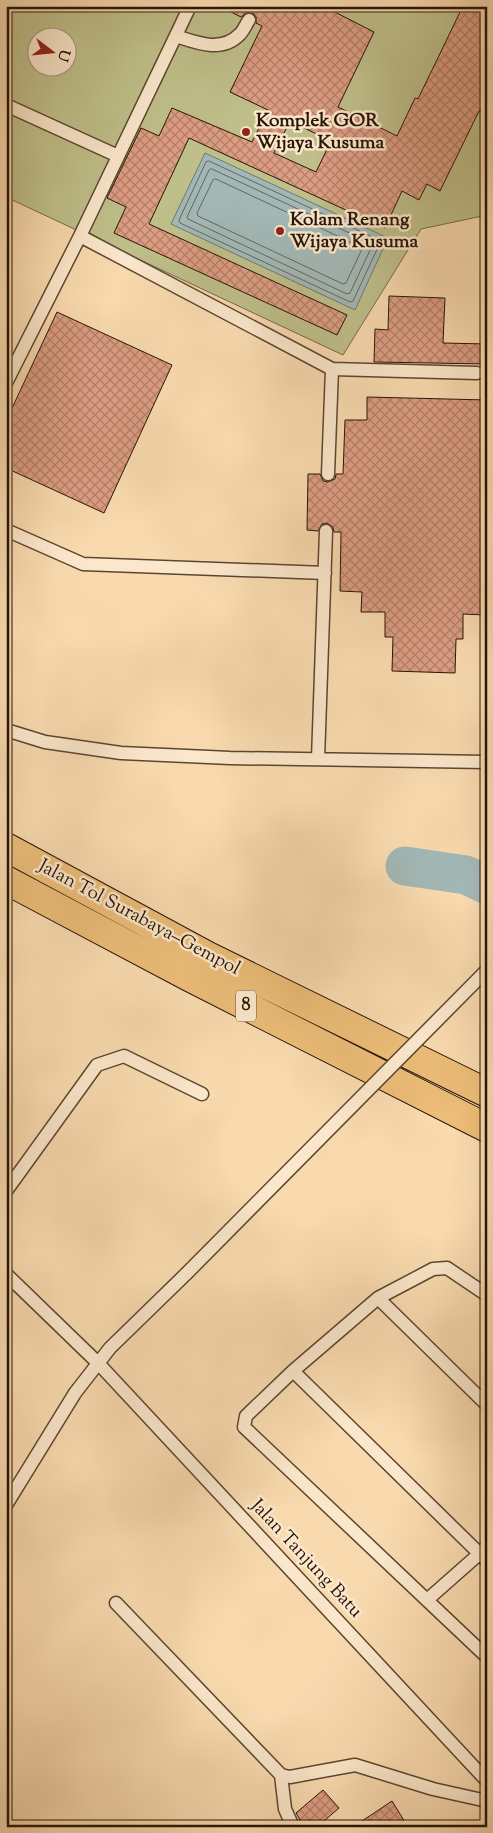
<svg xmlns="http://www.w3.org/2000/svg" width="493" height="1833" font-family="'Sorts Mill Goudy',serif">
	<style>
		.garden { fill: #bfbf8a; stroke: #736a48; fill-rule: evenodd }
		.water { fill: #a2b8b6; stroke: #717670 }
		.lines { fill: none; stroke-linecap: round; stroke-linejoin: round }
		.shore { stroke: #64665e; stroke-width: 1 }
		.river { stroke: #a2b8b6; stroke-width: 39 }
		.building { fill: url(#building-cross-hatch); stroke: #271406; fill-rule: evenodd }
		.lane-casing { stroke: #5c4630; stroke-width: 15 }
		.highway-casing { stroke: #271406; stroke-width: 30 }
		.lane { stroke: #fbe7cb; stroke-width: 12 }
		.highway { stroke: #ecbd78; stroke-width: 28 }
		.lane-bridge-casing { stroke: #5c4630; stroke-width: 15; stroke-linecap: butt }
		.lane-bridge { stroke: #fbe7cb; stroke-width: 12 }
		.poi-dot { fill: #8f2418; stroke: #fbe7cb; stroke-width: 2 }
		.labels { text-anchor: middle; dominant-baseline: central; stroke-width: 5; stroke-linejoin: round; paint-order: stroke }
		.shield { fill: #fbe7cb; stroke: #675341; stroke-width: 1 }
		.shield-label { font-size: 18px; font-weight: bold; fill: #271406 }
		.poi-label { font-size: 19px; font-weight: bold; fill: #271406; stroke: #fbe7cb; text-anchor: start }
		.street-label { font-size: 19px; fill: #271406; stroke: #fbe7cb }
	</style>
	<defs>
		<pattern id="building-cross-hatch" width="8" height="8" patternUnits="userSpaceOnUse" patternTransform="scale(1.25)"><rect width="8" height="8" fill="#dd9d83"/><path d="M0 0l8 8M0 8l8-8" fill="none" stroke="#b37f69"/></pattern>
	</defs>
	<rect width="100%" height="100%" fill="#f9daaf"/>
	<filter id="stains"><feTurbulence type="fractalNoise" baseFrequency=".004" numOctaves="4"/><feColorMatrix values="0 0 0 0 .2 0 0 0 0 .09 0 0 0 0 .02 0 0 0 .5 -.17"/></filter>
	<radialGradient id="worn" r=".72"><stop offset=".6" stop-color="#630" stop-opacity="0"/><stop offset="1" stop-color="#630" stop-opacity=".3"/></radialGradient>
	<path class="garden" d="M6,6h481v209l-66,14 -78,126 -337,-158zM38,38h30v30h-30z"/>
	<path class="water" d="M205,153l183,85 -33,72 -184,-86z"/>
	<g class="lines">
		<path class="shore" d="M209,161l170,79 1,3 -27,58 -3,1 -170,-79 -1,-3 27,-58z
			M212,169l159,74 1,3 -22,47 -3,1 -159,-75 -1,-2 22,-47z
			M216,179l145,68 1,2 -16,34 -3,1 -145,-68 -1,-3 16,-33z"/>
		<path class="river" d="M405,866l61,9 21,10"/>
	</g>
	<path class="building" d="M219,6h104l51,26 -36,75 59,29 18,-38 3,1 45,-93h10l14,7v86l-6,12h-2l-39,80 -13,-7 -8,16 -17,-9 -17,37 -196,-90 -40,86 198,91 -10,20 -223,-102 12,-26 -19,-9 34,-70 18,8 13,-28 80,34 16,-32 -38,-18 32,-66 -6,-3v-6l-3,-4h-7l-5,4zM290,121l41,20 -15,31 -42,-19z
		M389,296l56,2 -2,45 44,1v20l-113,-2 1,-33 13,1z
		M57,312l115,53 -68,148 -98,-45v-47z
		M367,397l120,3v195h-2v20l-22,-1v25h-7l-1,34 -63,-2 1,-34h-8v-25h-24l1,-20 -22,-1 1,-59h-7l-1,-5 -6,-4 -5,1 -4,7 -11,-1 1,-56h12l3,7 5,1 7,-3 1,-5h7l2,-54h22z
		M323,1790l16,18 -22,19h-13l-8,-14z
		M392,1801l16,26h-55z"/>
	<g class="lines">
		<defs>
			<path id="lane" d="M176,36c21,7 46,17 64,-2 4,-4 6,-10 9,-14
				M6,105l112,51
				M80,236l252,133 -4,105
				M332,369l145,4
				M6,383l74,-147 110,-230
				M6,530l77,34 242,9
				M6,730l39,12 76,11 109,5 257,4
				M318,759l8,-228
				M6,1191l91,-126 27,-9 78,38
				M6,1274l92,89 389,418
				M487,1295l-40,-27 -14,1 -55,29 -85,73 -47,45 -2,11 243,230
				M378,1298l109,107
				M293,1371l194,190
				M6,1505l69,-112 35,-45 76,-74
				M427,1600l60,-53
				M116,1603l165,172 9,2 65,-12 78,24 54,12
				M281,1775l4,34 8,18"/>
			<path id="highway" d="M6,847l202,109 279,137
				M6,880l183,97 298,151"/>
		</defs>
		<use href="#lane" class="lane-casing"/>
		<use href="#highway" class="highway-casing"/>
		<use href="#lane" class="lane"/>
		<use href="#highway" class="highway"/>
		<defs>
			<path id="lane-bridge" d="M186,1274l301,-304"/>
		</defs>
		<use href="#lane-bridge" class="lane-bridge-casing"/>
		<use href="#lane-bridge" class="lane-bridge"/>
	</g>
	<g class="poi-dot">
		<circle cx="246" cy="132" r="5"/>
		<circle cx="280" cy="231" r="5"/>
	</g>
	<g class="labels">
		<rect class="shield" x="236" y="990.5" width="20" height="31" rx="4"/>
		<g class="shield-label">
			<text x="246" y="1006">8</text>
		</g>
		<g class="poi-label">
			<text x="256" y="121">Komplek GOR<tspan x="256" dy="22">Wijaya Kusuma</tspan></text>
			<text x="290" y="220">Kolam Renang<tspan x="290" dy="22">Wijaya Kusuma</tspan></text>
		</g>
		<g class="street-label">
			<text transform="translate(139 918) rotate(28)">Jalan Tol Surabaya–Gempol</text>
			<text transform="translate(306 1559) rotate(47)">Jalan Tanjung Batu</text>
		</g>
	</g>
	<rect width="493" height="1833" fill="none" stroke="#f9daaf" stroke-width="25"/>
	<rect x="8" y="8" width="478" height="1818" fill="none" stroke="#271406" stroke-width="2.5"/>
	<rect x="12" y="12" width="468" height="1808" fill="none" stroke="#271406"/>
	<g transform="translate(52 52) rotate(106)"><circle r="24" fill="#fbe7cb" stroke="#a6937c"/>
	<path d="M0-4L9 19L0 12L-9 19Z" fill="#8f2418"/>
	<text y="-8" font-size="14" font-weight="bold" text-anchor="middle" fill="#271406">U</text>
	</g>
	<rect width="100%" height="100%" filter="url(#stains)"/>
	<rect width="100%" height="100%" fill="url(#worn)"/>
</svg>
